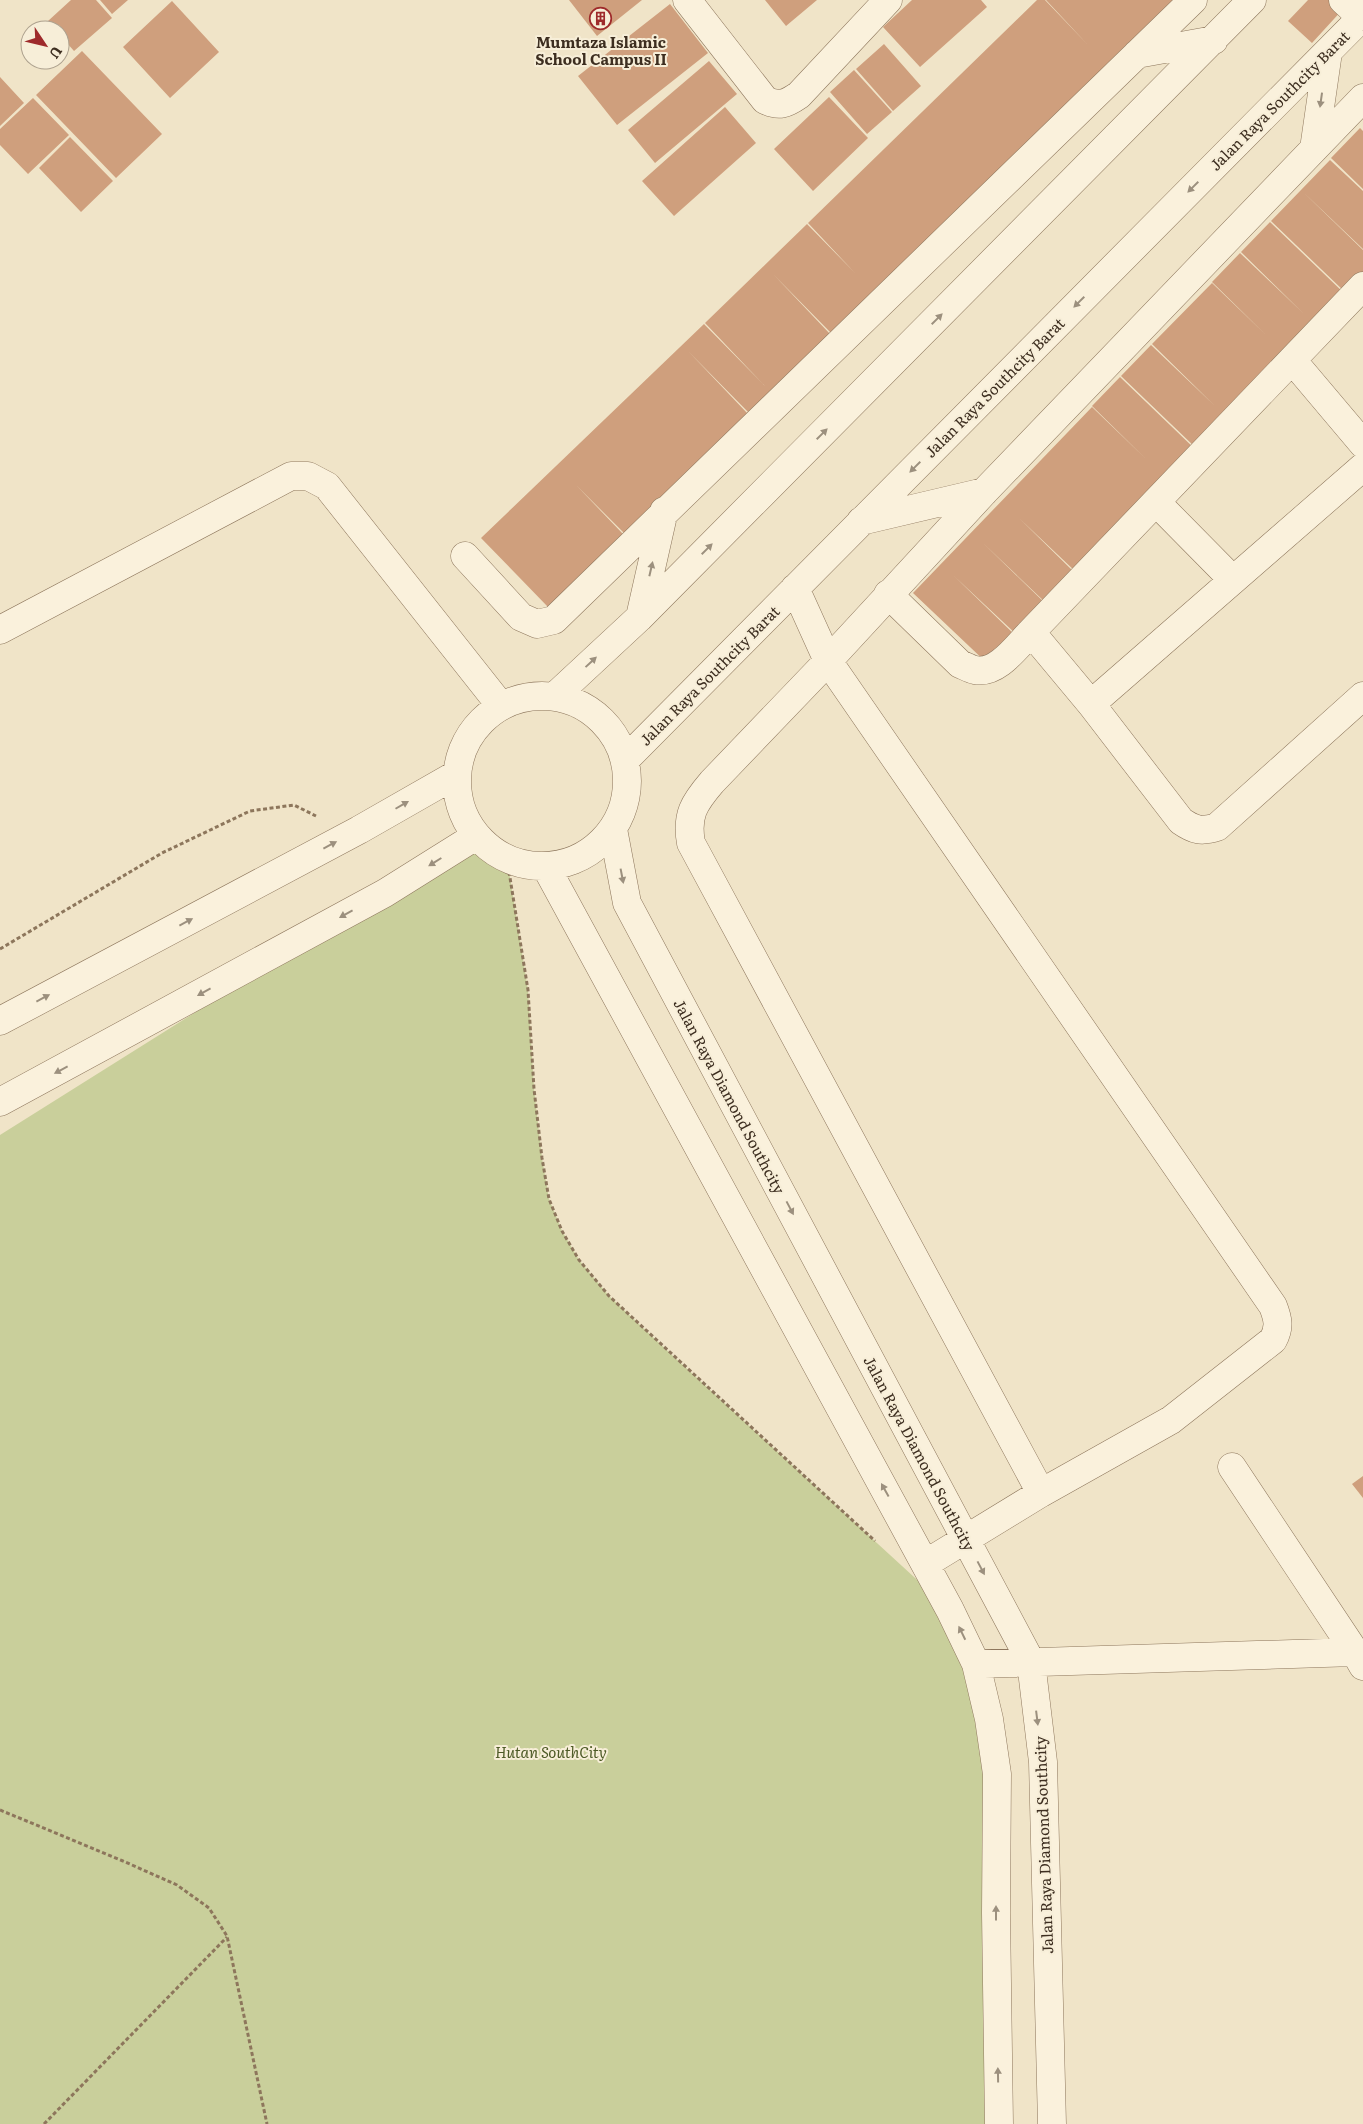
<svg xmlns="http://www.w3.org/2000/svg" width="1363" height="2124" font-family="Literata,serif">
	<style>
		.green { fill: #c9cf9b }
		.building { fill: #cf9f7d }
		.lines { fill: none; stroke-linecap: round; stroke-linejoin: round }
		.minor-casing { stroke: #8d765c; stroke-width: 29 }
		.path { stroke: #8d765c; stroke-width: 3; stroke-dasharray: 4 2.5; stroke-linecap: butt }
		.minor { stroke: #faf1dc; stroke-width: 28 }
		.oneway { fill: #9c907e }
		.labels { text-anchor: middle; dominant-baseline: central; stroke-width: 4; stroke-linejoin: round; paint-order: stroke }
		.poi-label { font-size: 15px; font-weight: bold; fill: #3d2e20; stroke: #f7eed8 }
		.street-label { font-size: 15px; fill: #3d2e20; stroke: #f7eed8 }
		.park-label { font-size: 15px; font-style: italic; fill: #4d5a26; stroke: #f7eed8 }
	</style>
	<rect width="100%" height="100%" fill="#f0e4c8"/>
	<path class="green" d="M476,836l31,23 21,131 6,99 8,69 7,41 13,32 17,29 30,36 64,60 277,254 39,109 10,405h-999v-989z"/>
	<path class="building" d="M71,0h25l16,18 -38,33 -14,-16v-5h-4l-8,-9z
		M100,0h28l-16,14z
		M569,0h73l-45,36z
		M765,0h52l-31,26z
		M912,0h69l6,7 -67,60 -37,-40z
		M1037,0h8l43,45 -42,-45h129l-343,334 -59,-60 58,61 -82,78 -61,-62 60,63 -124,119 -48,-48 47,49 -75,73 -67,-69 223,-214 61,62 -60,-63 102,-99 48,49 -47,-50z
		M1308,0h27l9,8 -32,35 -24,-22z
		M172,1l47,51 -49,46 -47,-51z
		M670,4l38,49 -91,72 -39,-49z
		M884,44l37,42 -28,25 -37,-42z
		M82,51l80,83 -46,44 -80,-83z
		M709,61l28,33 -82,69 -27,-33z
		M854,70l38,42 -25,22 -37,-42z
		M0,77l24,26 -24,23z
		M829,97l39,41 -55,53 -39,-42z
		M33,98l36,37 -41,39 -28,-29v-16z
		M725,107l31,36 -82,73 -32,-35z
		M1360,128l3,3v58l-32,-31z
		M70,137l43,44 -32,31 -42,-44z
		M1330,160l33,31v58l-62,-59z
		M1301,190l62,60v26l-17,17 -75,-72z
		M1270,222l75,72 -148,155 -76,-73 30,-31 64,61 -63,-62 60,-61 54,52 -54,-53 28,-29 64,61 -63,-62z
		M1120,377l76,73 -119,123 -58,-55 57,56 -29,30 -64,-61 64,62 -30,30 -64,-60 63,61 -27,29 -76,-72 179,-186 54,52 -54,-53z
		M1363,1476v22l-11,-14z"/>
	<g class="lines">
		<defs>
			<path id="minor" d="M687,0l78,100c14,7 21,4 34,-5l89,-95
				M1343,0l18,17
				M1137,54l77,-14
				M1314,149l14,-97
				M1293,361l70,83
				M1156,502l77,78
				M861,521l123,-29
				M465,556l56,61 16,7 17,-4 639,-620
				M795,588l33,73 445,645c5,13 7,21 0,34l-102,80 -130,73 -116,71
				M888,594l72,70c5,2 10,5 15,6 22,5 42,-24 56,-38l332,-346
				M640,617l24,-106
				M0,630l291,-154h17l19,10 174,220
				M1031,632l60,72 90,117c13,9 20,11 36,6l146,-131
				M555,696l85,-79 612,-617
				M457 781a85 85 0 1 1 170 0a85 85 0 1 1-170 0Z
				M1091,704l272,-237
				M625,760l738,-744
				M613,829l14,74 404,759 12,100 9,362
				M546,867l404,743 26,54 13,55 8,55 -1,139 3,211
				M0,1021l359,-191 98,-56
				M0,1102l385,-209 91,-57
				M1232,1467l123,185
				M1041,1493l-350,-650c-5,-28 3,-40 21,-61l116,-121 156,-169 379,-394
				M976,1664l379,-12 8,14"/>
		</defs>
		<use href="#minor" class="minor-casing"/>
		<path class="path" d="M507,859l21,131 6,99 8,69 7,41 13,32 17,29 30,36 266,245
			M0,949l162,-96 88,-42 44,-6 22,11
			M0,1810l123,51 54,24 32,23 18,28 40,188
			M44,2124l183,-187"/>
		<use href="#minor" class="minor"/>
	</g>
	<defs><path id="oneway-solid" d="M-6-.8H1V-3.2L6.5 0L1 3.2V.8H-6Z" transform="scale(1.25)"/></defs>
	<g class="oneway">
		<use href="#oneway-solid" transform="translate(1321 100) rotate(98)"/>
		<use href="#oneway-solid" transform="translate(1193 187) rotate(135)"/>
		<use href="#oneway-solid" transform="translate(1079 302) rotate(135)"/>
		<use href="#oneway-solid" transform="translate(937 319) rotate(-45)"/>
		<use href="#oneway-solid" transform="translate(822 434) rotate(-45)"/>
		<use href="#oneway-solid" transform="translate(915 467) rotate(135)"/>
		<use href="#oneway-solid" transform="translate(707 549) rotate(-45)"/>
		<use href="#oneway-solid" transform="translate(651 569) rotate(-77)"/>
		<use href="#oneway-solid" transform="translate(591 662) rotate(-43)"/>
		<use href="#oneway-solid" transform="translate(402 805) rotate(-30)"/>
		<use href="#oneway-solid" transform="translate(330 845) rotate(-28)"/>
		<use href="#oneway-solid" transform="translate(435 862) rotate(148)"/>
		<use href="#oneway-solid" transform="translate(622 876) rotate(79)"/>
		<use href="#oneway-solid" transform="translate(346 914) rotate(151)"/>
		<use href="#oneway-solid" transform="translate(186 922) rotate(-28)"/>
		<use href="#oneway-solid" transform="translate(204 992) rotate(151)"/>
		<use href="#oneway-solid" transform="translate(43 998) rotate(-28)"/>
		<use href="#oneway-solid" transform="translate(61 1070) rotate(152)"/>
		<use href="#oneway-solid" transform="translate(790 1208) rotate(62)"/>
		<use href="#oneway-solid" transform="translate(885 1490) rotate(-119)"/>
		<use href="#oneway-solid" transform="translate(981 1568) rotate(62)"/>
		<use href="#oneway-solid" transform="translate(962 1633) rotate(-116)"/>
		<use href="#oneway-solid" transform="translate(1037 1718) rotate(83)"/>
		<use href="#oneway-solid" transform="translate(996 1913) rotate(-90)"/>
		<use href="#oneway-solid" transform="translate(998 2075) rotate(-91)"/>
	</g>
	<defs>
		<symbol id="building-ring" viewBox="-11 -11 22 22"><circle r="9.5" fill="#f7eed8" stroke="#9e2a2b" stroke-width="1.5"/><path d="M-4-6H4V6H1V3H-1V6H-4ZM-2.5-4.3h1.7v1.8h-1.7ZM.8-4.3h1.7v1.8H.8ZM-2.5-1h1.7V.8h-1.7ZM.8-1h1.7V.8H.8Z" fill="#9e2a2b"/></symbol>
	</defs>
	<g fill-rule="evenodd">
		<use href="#building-ring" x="588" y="6" width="25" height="25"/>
	</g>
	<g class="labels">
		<g class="poi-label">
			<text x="601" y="41">Mumtaza Islamic<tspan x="601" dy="17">School Campus II</tspan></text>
		</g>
		<g class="street-label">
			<text transform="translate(1279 100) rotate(-45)">Jalan Raya Southcity Barat</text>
			<text transform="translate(994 387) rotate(-45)">Jalan Raya Southcity Barat</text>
			<text transform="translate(709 675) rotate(-45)">Jalan Raya Southcity Barat</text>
			<text transform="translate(730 1096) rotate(62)">Jalan Raya Diamond Southcity</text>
			<text transform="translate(920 1453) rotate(62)">Jalan Raya Diamond Southcity</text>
			<text transform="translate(1043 1845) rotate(-92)">Jalan Raya Diamond Southcity</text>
		</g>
		<g class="park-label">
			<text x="551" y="1751">Hutan SouthCity</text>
		</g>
	</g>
	<g transform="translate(45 45) rotate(125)"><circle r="24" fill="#f7eed8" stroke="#ada18e"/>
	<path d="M0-4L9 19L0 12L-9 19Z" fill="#9e2a2b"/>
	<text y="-8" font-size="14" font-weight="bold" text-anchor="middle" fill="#3d2e20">U</text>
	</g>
</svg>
